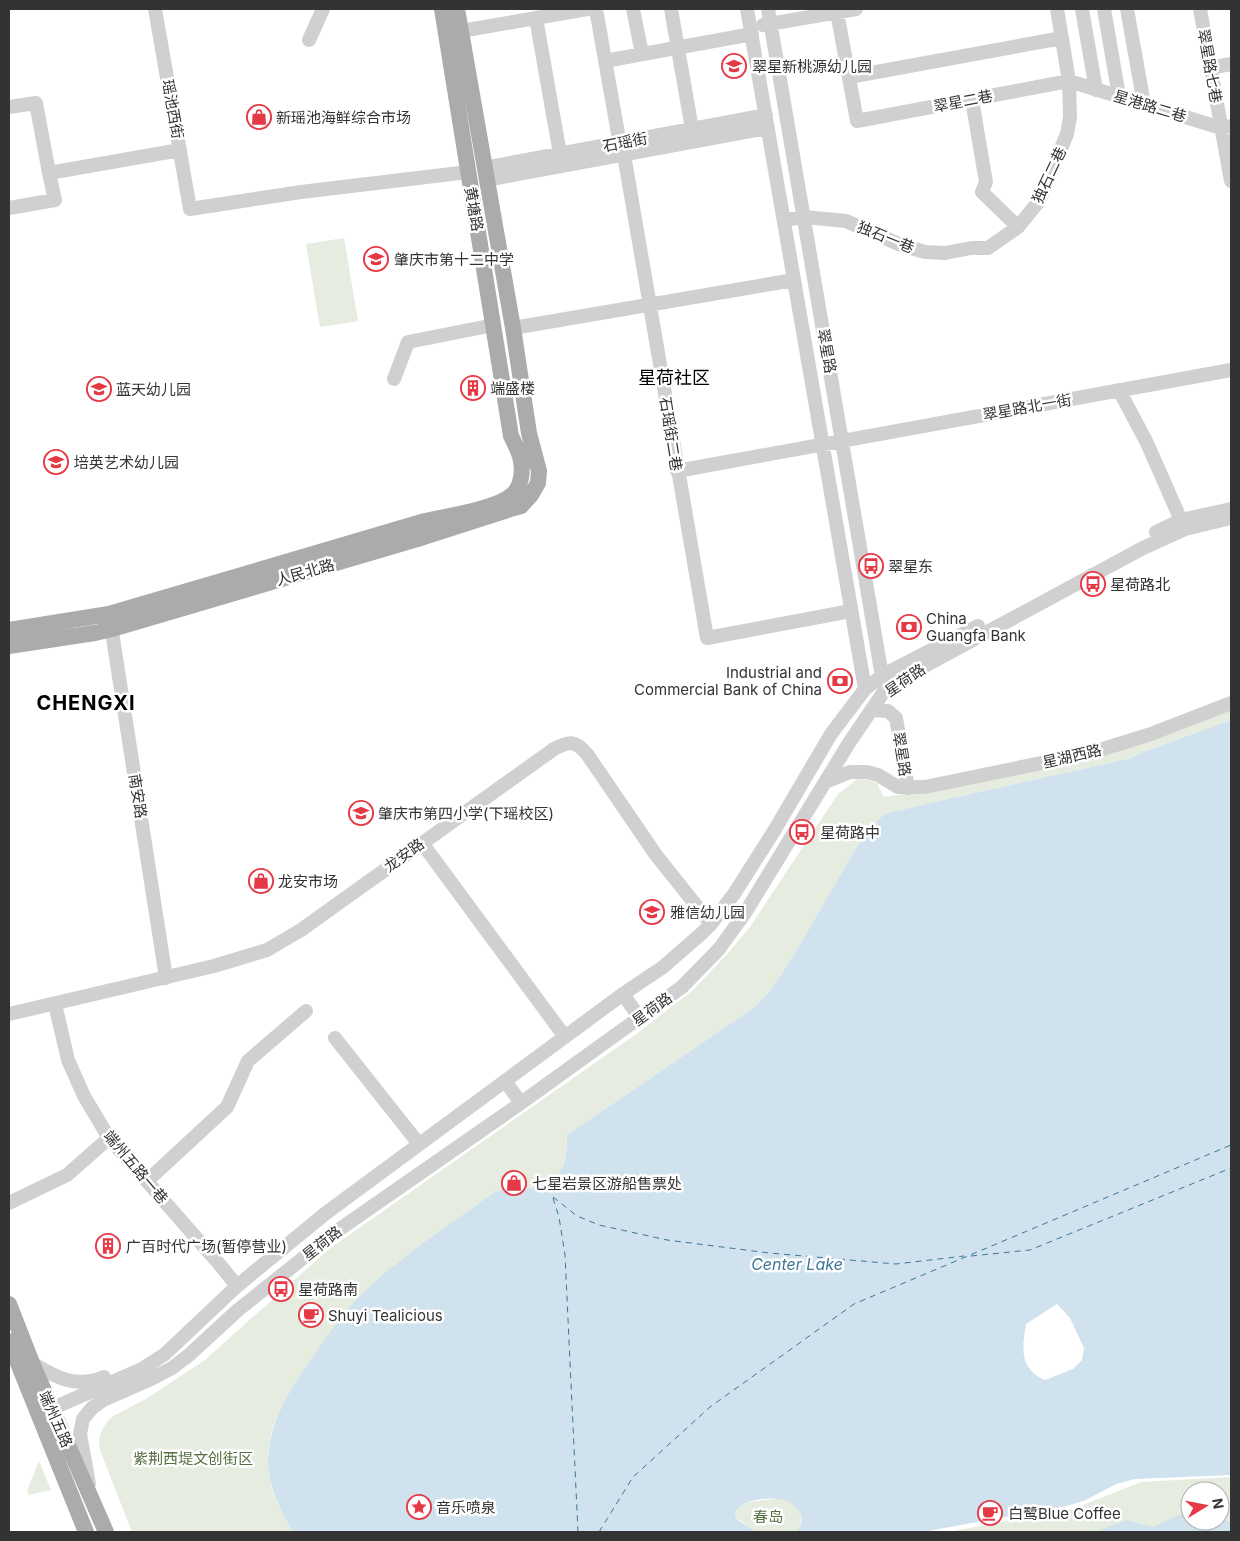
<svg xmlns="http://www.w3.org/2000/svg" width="1240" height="1541" font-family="Inter,'Noto Sans SC',sans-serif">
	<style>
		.green { fill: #e6ecdf; fill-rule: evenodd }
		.water { fill: #cfe2ee; fill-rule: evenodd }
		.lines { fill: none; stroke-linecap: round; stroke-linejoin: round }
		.ferry { stroke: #3f7597; stroke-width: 1; stroke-dasharray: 6 5; stroke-linecap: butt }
		.minor { stroke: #d0d0d0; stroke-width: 14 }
		.major { stroke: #ababab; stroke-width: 16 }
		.labels { text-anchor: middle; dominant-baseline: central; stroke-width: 5; stroke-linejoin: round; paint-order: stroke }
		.poi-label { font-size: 15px; fill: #333; stroke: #fff; text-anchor: start }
		.street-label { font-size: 15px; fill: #333; stroke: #fff }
		.park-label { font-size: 15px; fill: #56703f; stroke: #fff }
		.water-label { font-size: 16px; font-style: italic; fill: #3f7597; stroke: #fff }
		.quarter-label { font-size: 18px; fill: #000; stroke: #fff }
		.district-label { font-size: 20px; font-weight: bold; letter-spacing: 1px; fill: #000; stroke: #fff }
	</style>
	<rect width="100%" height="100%" fill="#fff"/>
	<path class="green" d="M344,238l14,83 -38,6 -14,-83z
		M1231,709v11l-93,34 -6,4 -184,41 -56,13 -10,4 -24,29 -66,113 -21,32 -16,17 -188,128c-1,24 -3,50 -34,53 -8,1 -16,-2 -24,-1 -5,1 -10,4 -15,6 -34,23 -68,47 -100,74 -10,8 -20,15 -29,24 -22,22 -40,49 -58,75 -20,29 -40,59 -39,96 0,26 12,49 25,70h-161l-32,-82 -1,-11 3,-9 5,-8 6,-6 33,-17 59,-39 124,-111 306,-214 58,-45 34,-36 23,-27 88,-133 19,-15 11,1 9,3 7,14 19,-3 173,-36z
		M39,1461l12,29 -22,5 -2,-4z
		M1231,1477v55h-283l125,-23 68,-27zM1190,1491h30v30h-30z
		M778,1499c4,0 9,1 12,2 12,6 15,22 6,31 -11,0 -29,3 -39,0 -6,-1 -12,-7 -16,-11 -25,-18 28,-22 37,-22z"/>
	<path class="water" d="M1231,720v755l-96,4 -19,5 -30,16 -19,6 -145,26h-126c5,-5 7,-10 5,-17 -9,-28 -69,-15 -66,0 2,7 16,13 21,17h-463c-13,-21 -25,-46 -25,-71 1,-38 19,-67 40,-97 18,-26 36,-54 59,-75 39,-36 84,-66 128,-97 4,-1 9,-4 14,-5 8,-1 16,2 24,1 30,-3 34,-29 34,-53l188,-128 16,-17 21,-32 66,-113 24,-29 10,-4 56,-13 184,-41 6,-4zM1057,1304l13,14 14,30 -2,12 -9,9 -28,11c-26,-12 -23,-31 -19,-56z
		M1179,1515h11v6h30v-2l11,3v10h-131l1,-2 24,-10 28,7z"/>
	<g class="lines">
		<path class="ferry" d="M553,1197l24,19 22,9 68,15 102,13 127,11 68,-8
			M553,1198l6,19 6,38 13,277
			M971,1256l59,-6 201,-82
			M599,1532l34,-55 77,-70 144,-103 377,-159"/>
		<path class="minor" d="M155,9l35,200 111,-17 167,-20
			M596,9l23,130 3,4 85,495 144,-27
			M633,9l9,45
			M671,9l21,120
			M747,9l118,680
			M768,9l115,673
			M1082,9l14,81
			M1104,9l15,87
			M1127,9l17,95
			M1200,9l31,172
			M837,12l20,109 212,-40 152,47 10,-2
			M536,18l51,-9
			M763,25l93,-16
			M461,31l75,-13 24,136
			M309,40l14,-31
			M605,61l147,-27
			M1210,68l21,-4
			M849,77l213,-39
			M972,100l14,82 -4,10 36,35
			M9,107l27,-4 13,70 131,-23
			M484,168l282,-53
			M486,180l282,-52
			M9,208l46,-8 -6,-27
			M784,220l20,-3 42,4 55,24 24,7 20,1 26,-5h17l30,-21 21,-26 28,-67 3,-17 -1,-36 -12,-72
			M513,328l281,-48
			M394,379l14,-37 86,-17
			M1119,390l28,53 37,84
			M677,471l554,-101
			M1156,532l25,-12 50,-11
			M110,619l56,359
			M872,710l16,1 8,7 12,70
			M825,782l25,-10h17l11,3 20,12h27l165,-34 61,-19 80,-31
			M422,843l143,194
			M623,994l16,23
			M55,1004l13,56 16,36 25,42 111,127 17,21
			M9,1014l205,-48 53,-16 34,-20 253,-181c15,-8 21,-9 33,5l69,101 55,69
			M335,1038l84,106
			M505,1081l16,22
			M147,1181l80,-74 21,-46 58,-50
			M9,1203l58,-28 42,-37
			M32,1363c23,14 44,26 72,14
			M42,1413l100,-44 23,-15 72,-68 89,-73 297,-219 40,-27 38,-33 10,-10 23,-30 40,-63 57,-97 34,-45 18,-14 95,-49
			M89,1484l-9,-50 3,-15 9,-11 11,-8 48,-21 21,-11 17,-13 49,-45 99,-79 184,-128 161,-116 37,-38 26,-36 104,-170 34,-50 25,-18 235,-127 42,-19 46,-11"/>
		<path class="major" d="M9,630l100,-16 316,-93c22,-5 72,-12 88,-27 8,-7 10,-22 8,-33 -1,-8 -6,-17 -10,-25l-69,-427
			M9,646l86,-13 17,-4 312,-92 87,-28 10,-3 10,-11 7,-12 1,-12 -10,-38 -16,-105 -56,-319
			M9,1304l23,59 74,169
			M9,1341l77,191"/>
	</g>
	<defs>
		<symbol id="school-ring" viewBox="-11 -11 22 22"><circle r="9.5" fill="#fff" stroke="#e63946" stroke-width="1.5"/><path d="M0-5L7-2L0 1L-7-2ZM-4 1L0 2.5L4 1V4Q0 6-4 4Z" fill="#e63946"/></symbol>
		<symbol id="shop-ring" viewBox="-11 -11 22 22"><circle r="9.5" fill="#fff" stroke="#e63946" stroke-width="1.5"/><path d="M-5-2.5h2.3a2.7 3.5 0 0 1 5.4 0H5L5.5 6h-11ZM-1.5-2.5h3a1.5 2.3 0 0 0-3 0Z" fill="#e63946"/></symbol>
		<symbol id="building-ring" viewBox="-11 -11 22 22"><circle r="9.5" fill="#fff" stroke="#e63946" stroke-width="1.5"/><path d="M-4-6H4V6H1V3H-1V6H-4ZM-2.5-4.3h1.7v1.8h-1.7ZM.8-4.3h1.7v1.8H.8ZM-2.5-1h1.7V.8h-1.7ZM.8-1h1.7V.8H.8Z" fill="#e63946"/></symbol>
		<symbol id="bus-ring" viewBox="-11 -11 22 22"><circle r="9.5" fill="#fff" stroke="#e63946" stroke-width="1.5"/><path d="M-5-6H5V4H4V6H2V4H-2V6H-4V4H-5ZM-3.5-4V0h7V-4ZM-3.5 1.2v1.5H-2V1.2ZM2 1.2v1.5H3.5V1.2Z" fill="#e63946"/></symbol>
		<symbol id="bank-ring" viewBox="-11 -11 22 22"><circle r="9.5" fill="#fff" stroke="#e63946" stroke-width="1.5"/><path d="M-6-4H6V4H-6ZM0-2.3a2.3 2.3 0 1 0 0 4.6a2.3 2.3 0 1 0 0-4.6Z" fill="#e63946"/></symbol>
		<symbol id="cafe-ring" viewBox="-11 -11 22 22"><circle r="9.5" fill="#fff" stroke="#e63946" stroke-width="1.5"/><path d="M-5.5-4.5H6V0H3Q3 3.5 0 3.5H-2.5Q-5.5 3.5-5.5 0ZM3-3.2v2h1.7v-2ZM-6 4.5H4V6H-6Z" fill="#e63946"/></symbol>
		<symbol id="sight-ring" viewBox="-11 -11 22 22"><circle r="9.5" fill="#fff" stroke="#e63946" stroke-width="1.5"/><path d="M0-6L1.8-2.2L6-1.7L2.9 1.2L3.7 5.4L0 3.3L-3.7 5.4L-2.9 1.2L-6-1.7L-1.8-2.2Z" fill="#e63946"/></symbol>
	</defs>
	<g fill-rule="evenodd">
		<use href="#school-ring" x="720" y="52" width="28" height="28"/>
		<use href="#shop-ring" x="245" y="103" width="28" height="28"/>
		<use href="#school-ring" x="362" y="245" width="28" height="28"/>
		<use href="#building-ring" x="459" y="374" width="28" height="28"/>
		<use href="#school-ring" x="85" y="375" width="28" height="28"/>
		<use href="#school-ring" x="42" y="448" width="28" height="28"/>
		<use href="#bus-ring" x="857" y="552" width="28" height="28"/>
		<use href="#bus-ring" x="1079" y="570" width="28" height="28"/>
		<use href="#bank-ring" x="895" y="613" width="28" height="28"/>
		<use href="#bank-ring" x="826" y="667" width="28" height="28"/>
		<use href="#school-ring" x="347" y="799" width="28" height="28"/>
		<use href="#bus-ring" x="788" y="818" width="28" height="28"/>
		<use href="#shop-ring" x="247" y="867" width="28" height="28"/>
		<use href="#school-ring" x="638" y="898" width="28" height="28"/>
		<use href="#shop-ring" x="500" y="1169" width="28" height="28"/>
		<use href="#building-ring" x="94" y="1232" width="28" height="28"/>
		<use href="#bus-ring" x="267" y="1275" width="28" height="28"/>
		<use href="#cafe-ring" x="297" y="1301" width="28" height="28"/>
		<use href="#sight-ring" x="405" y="1493" width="28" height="28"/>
		<use href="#cafe-ring" x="976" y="1499" width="28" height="28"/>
	</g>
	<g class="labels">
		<g class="poi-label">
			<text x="752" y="66">翠星新桃源幼儿园</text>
			<text x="276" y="117">新瑶池海鲜综合市场</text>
			<text x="394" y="259">肇庆市第十二中学</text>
			<text x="490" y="388">端盛楼</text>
			<text x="116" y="389">蓝天幼儿园</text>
			<text x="74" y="462">培英艺术幼儿园</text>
			<text x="888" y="566">翠星东</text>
			<text x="1110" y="584">星荷路北</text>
			<text x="926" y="618">China<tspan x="926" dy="17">Guangfa Bank</tspan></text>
			<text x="822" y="672" text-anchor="end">Industrial and<tspan x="822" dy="17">Commercial Bank of China</tspan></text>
			<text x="378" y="813">肇庆市第四小学(下瑶校区)</text>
			<text x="820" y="832">星荷路中</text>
			<text x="278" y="881">龙安市场</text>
			<text x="670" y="912">雅信幼儿园</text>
			<text x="532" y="1183">七星岩景区游船售票处</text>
			<text x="126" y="1246">广百时代广场(暂停营业)</text>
			<text x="298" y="1289">星荷路南</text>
			<text x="328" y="1315">Shuyi Tealicious</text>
			<text x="436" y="1507">音乐喷泉</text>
			<text x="1008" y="1513">白鹭Blue Coffee</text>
		</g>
		<g class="street-label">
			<text transform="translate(1210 66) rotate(80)">翠星路七巷</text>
			<text transform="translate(963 101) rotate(-11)">翠星二巷</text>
			<text transform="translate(1150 106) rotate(17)">星港路二巷</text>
			<text transform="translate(173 109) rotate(80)">瑶池西街</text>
			<text transform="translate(625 142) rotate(-11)">石瑶街</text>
			<text transform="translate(1049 175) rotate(-65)">独石二巷</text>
			<text transform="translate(474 209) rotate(80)">黄塘路</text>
			<text transform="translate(886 237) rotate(22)">独石一巷</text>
			<text transform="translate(827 351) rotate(80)">翠星路</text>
			<text transform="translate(1027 407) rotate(-10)">翠星路北一街</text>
			<text transform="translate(671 434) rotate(81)">石瑶街二巷</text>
			<text transform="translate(305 572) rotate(-16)">人民北路</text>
			<text transform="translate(905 680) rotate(-34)">星荷路</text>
			<text transform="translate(902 754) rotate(81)">翠星路</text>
			<text transform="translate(1072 756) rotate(-13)">星湖西路</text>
			<text transform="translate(138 796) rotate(81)">南安路</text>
			<text transform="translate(404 855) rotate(-36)">龙安路</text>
			<text transform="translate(652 1009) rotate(-36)">星荷路</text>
			<text transform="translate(136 1167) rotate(50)">端州五路一巷</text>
			<text transform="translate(322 1243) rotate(-38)">星荷路</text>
			<text transform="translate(56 1419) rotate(66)">端州五路</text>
		</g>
		<g class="park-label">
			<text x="193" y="1458">紫荆西堤文创街区</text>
			<text x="768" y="1516">春岛</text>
		</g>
		<g class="water-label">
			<text x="797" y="1264">Center Lake</text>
		</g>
		<g class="quarter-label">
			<text x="674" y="377">星荷社区</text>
		</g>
		<g class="district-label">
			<text x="86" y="703">CHENGXI</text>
		</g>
	</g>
	<rect width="1240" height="1541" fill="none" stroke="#333333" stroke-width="20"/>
	<g transform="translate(1205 1506) rotate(80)"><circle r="24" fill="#ffffff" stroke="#adadad"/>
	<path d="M0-4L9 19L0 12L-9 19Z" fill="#e63946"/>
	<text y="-8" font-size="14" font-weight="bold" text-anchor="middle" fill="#333333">N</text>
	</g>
</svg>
